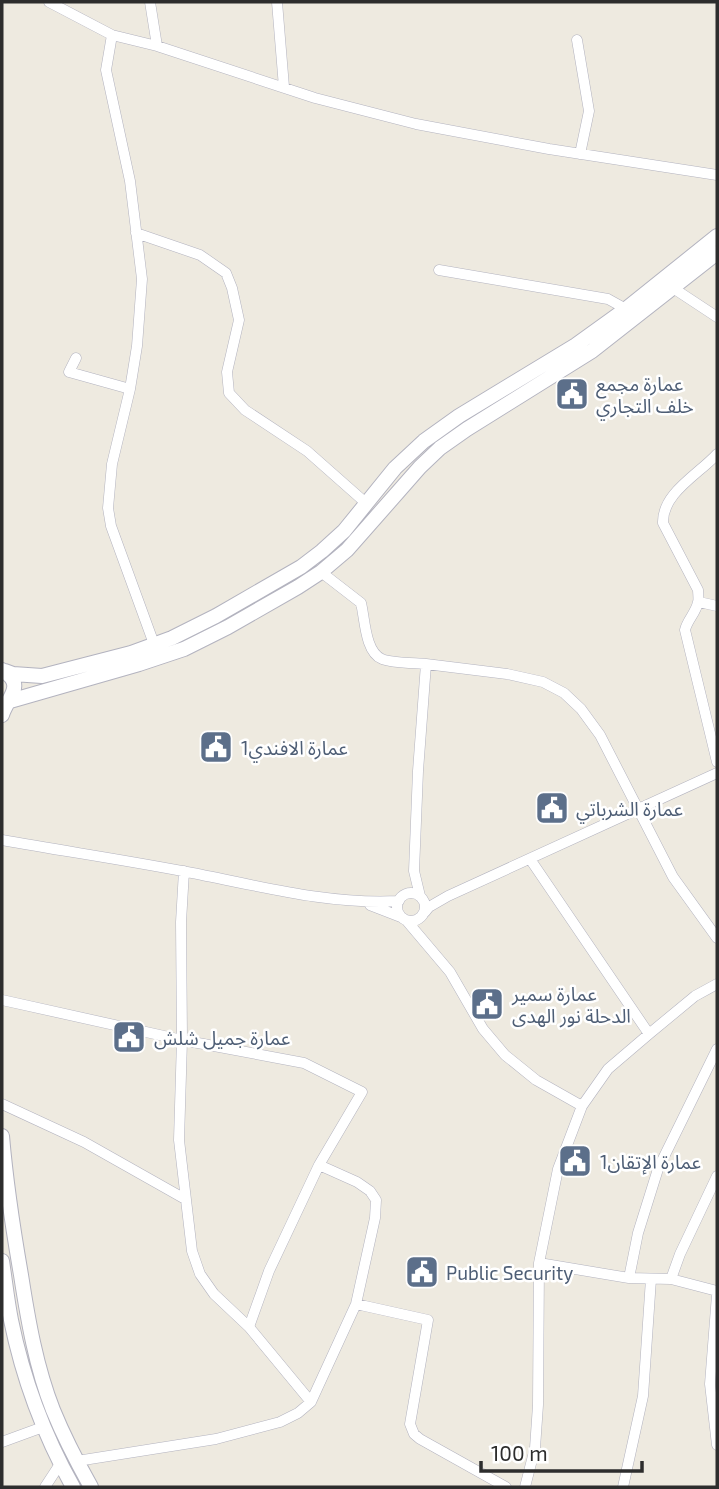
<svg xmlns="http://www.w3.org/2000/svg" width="719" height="1489" font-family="'Exo 2','Noto Sans Arabic',sans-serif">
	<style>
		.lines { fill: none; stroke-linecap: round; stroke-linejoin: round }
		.minor-casing { stroke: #b3b3bf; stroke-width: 11 }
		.secondary-casing { stroke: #b3b3bf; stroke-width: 16 }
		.minor { stroke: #fff; stroke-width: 10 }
		.secondary { stroke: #fff; stroke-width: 14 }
		.labels { text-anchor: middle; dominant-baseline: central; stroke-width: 5; stroke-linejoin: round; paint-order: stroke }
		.service-label { font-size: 19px; fill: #4e5e75; stroke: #fff; text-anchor: start }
	</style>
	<rect width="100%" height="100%" fill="#eeeae0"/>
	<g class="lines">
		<defs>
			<path id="minor" d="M49,2l63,33 -6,35 24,111 12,98 -5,67 -7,43 -18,75 -4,44 3,18 43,118
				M150,2l7,44
				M277,2l7,85
				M112,35l45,11 158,52 101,26 133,25 168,26
				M577,40l12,71 -9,43
				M136,233l64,22 26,18 6,15 7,32 -12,52 2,21 16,17 62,41 60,53
				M439,270l169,29 18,10
				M673,288l44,29
				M76,358l-7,14 61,17
				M717,454c-18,20 -55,39 -54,69l35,67c0,1 1,11 0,12 -2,11 -11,18 -13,28l32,132
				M321,572l40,31c4,16 4,49 21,56 9,4 32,4 44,5l-8,107 -4,100 6,25
				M699,602l18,4
				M426,664l81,10 36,8 21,11 17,16 19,26 73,142 44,61
				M2,840c61,11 123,20 185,32 69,13 140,33 212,29
				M530,859l119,175
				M184,871l-3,51 1,118 -3,100 13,111 8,23 14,20 35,33 62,75
				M397 907a14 14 0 1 1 28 0a14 14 0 1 1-28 0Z
				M370,905l31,12
				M425,912l4,-5 19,-11 269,-123
				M406,920l44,52 33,57 22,26 31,25 46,26
				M2,1000l180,40 122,23 58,29 -43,73 -50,106 -20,56
				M2,1104l82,38 101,57
				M539,1263l90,15 42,1 46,12
				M629,1278l9,-45 20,-64 59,-120
				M671,1279l9,-25 37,-78
				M717,1295l-7,89 7,61
				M356,1304l72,16 -18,104 4,10 6,5 86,48
				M2,1442l41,-15
				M77,1461l139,-22 64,-17 18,-9 13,-11 45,-98 19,-86 1,-18 -6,-9 -13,-9 -38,-17
				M45,1487l15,-23
				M525,1487l10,-39 3,-43 1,-142 19,-94 24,-63 26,-37 41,-35 46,-38 22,-12
				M623,1487l20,-91 8,-117"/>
			<path id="secondary" d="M2,670c25,15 5,28 0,45
				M5,671l8,3 29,2 89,-23 41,-15 44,-22 85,-49 21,-16 22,-20 51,-63 29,-27 35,-25 117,-71 50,-36 91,-73
				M10,701l129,-37 45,-15 44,-22 70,-40 23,-15 26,-22 73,-83 20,-19 27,-19 125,-78 125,-98
				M2,1136c4,47 11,93 19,139 7,45 15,92 32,135 11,27 24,52 38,77
				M2,1261c3,19 5,39 9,59 12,59 33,115 62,167"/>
		</defs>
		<use href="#minor" class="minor-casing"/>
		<use href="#secondary" class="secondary-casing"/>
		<use href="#minor" class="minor"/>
		<use href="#secondary" class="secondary"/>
	</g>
	<defs>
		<symbol id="civic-square" viewBox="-11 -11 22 22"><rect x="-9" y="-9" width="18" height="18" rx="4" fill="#5c6f8a" stroke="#fff"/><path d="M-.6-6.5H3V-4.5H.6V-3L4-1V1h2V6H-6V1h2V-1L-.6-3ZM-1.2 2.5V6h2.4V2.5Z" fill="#fff"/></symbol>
	</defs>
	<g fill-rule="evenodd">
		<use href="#civic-square" x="553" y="375" width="38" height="38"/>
		<use href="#civic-square" x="197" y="728" width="38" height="38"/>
		<use href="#civic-square" x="533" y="789" width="38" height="38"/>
		<use href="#civic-square" x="468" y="985" width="38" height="38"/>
		<use href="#civic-square" x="110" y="1018" width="38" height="38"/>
		<use href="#civic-square" x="556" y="1142" width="38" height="38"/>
		<use href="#civic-square" x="403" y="1253" width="38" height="38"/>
	</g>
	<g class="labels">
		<g class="service-label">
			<text x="596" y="383">عمارة مجمع<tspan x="596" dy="22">خلف التجاري</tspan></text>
			<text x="241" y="747">عمارة الافندي1</text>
			<text x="576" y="808">عمارة الشرباتي</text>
			<text x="512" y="993">عمارة سمير<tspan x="512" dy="22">الدحلة نور الهدى</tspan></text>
			<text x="154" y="1037">عمارة جميل شلش</text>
			<text x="600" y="1161">عمارة الإتقان1</text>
			<text x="446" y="1272">Public Security</text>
		</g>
	</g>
	<rect width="719" height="1489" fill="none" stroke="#2d2d2d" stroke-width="7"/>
	<path d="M481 1461v10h161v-10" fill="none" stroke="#2d2d2d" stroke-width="3.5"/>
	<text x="491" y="1461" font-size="21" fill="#2d2d2d" stroke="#ffffff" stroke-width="5" paint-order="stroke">100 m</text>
</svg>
